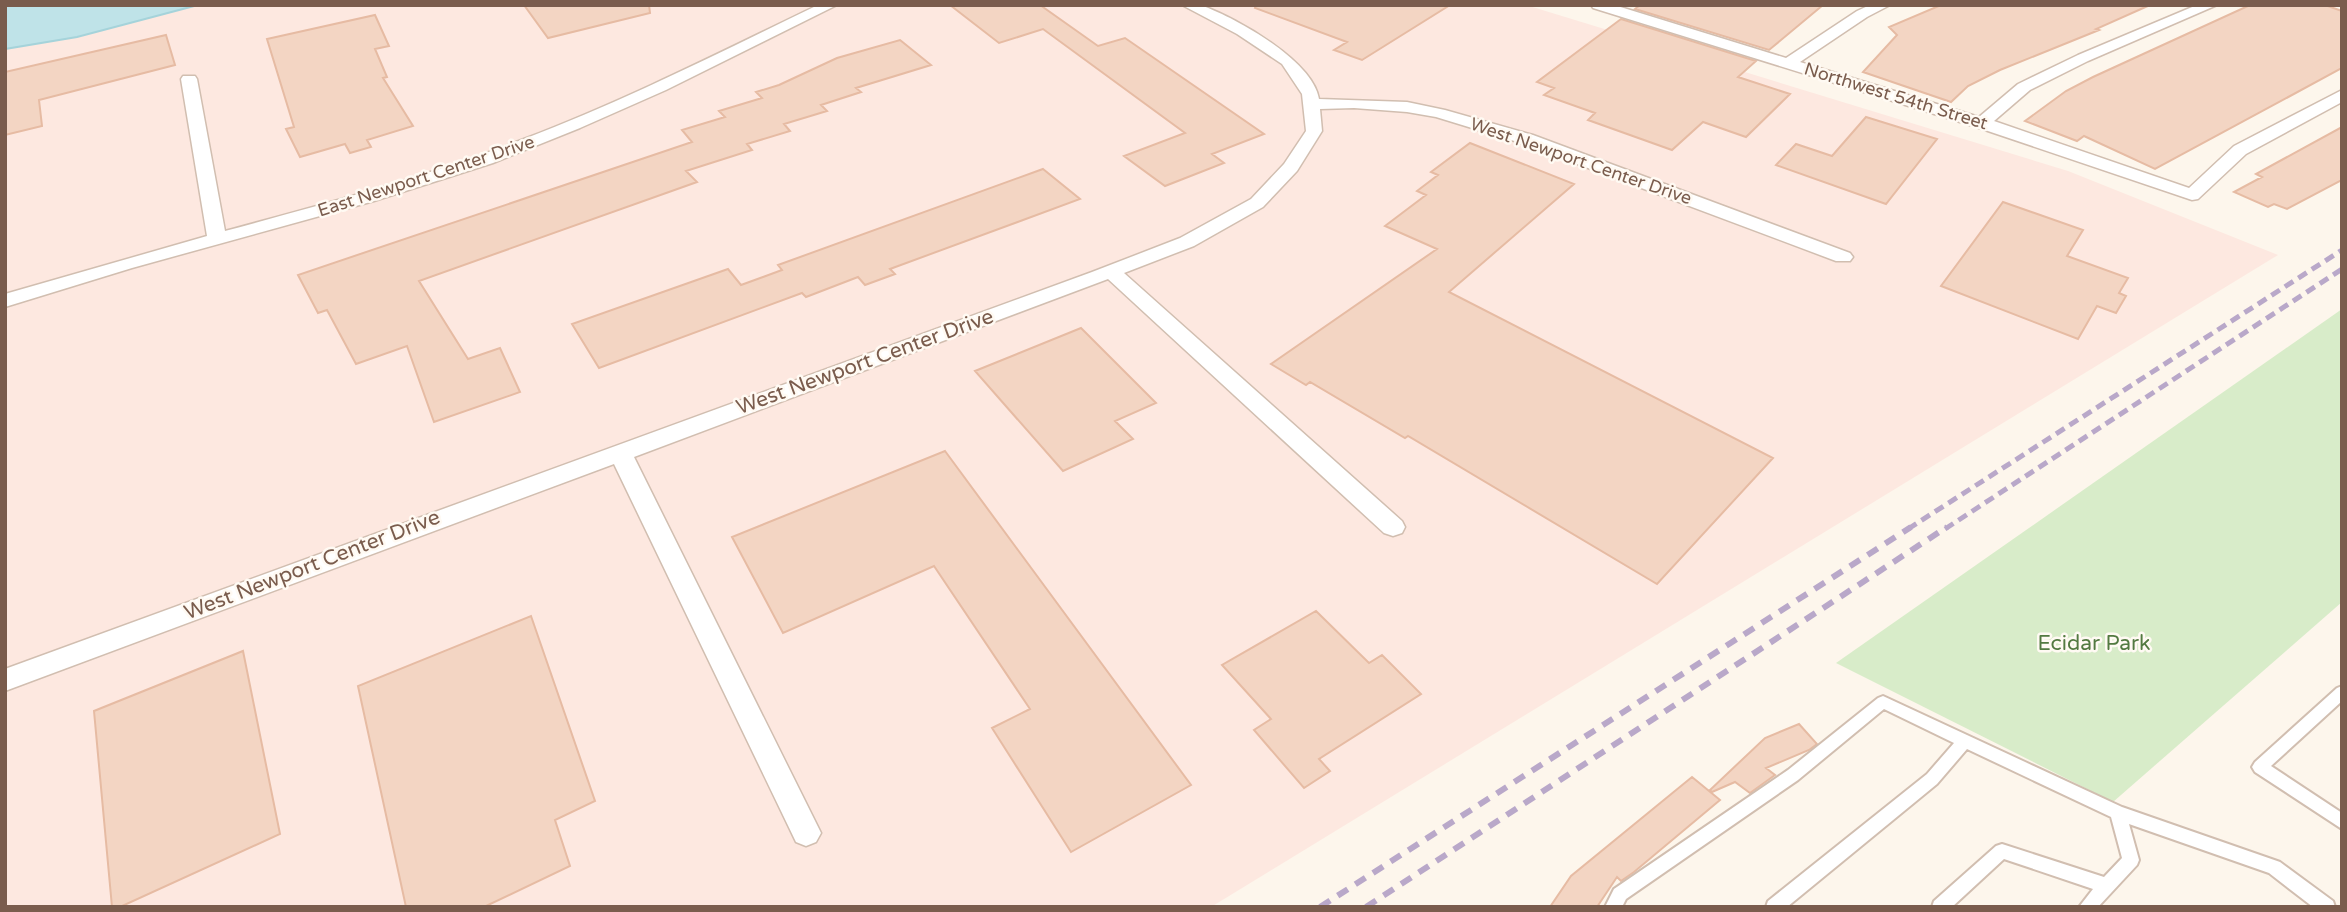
<svg xmlns="http://www.w3.org/2000/svg" width="2347" height="912" font-family="'Varela Round',sans-serif">
	<style>
		.commercial { fill: #fde8e0 }
		.green { fill: #d8ecc9 }
		.water { fill: #bfe3e8; stroke: #a5d3da; stroke-width: 2 }
		.building { fill: #f3d5c3; stroke: #e6bba3; stroke-width: 2 }
		.lines { fill: none; stroke-linecap: round; stroke-linejoin: round }
		.lane-casing { stroke: #d1beb0; stroke-width: 4 }
		.street-casing { stroke: #d1beb0; stroke-width: 3 }
		.lane { fill: #fff; fill-rule: evenodd }
		.street { fill: #fff; fill-rule: evenodd }
		.rail-far1 { stroke: #b9a8c9; stroke-width: 5; stroke-dasharray: 10 6; stroke-linecap: butt }
		.rail { stroke: #b9a8c9; stroke-width: 6; stroke-dasharray: 12 9; stroke-linecap: butt }
		.labels { text-anchor: middle; dominant-baseline: central; stroke-width: 5; stroke-linejoin: round; paint-order: stroke }
		.far-street-label { font-size: 18px; fill: #7a5c4d; stroke: #fffaf3 }
		.street-label { font-size: 21px; fill: #7a5c4d; stroke: #fffaf3 }
		.park-label { font-size: 21px; fill: #537a41; stroke: #fffaf3 }
	</style>
	<rect width="100%" height="100%" fill="#fdf6ec"/>
	<path class="commercial" d="M5,5h1521l542,166 210,84 -1067,652h-1206z"/>
	<path class="green" d="M2342,309v293l-229,200 -277,-139z"/>
	<path class="water" d="M5,5h193l-121,32 -72,12z"/>
	<path class="building" d="M524,5h125l1,8 -102,25z
		M950,5h90l58,41 27,-8 139,96 -52,20 12,9 -59,23 -41,-30 61,-23 -142,-104 -44,14z
		M1256,5h194l-88,55 -28,-10 13,-8 -92,-34z
		M1640,5h183l-54,45 -134,-41z
		M1941,5h209l-54,24 3,1 -99,40 -32,16 -17,16 -88,-30 34,-37 -8,-8z
		M2250,5h75l17,6v57l-187,101 -71,-33 -7,5 -52,-20 41,-30 27,-14z
		M375,15l14,31 -14,3 12,28 -4,1 30,48 -46,14 4,7 -21,6 -5,-9 -45,13 -14,-28 8,-2 -27,-88z
		M1621,19l135,42 -18,16 52,17 -44,43 -43,-15 -31,28 -84,-30 7,-7 -51,-18 10,-7 -17,-6z
		M166,35l9,30 -136,35 3,26 -37,9v-63z
		M900,40l31,25 -75,23 5,4 -40,13 6,6 -43,13 6,7 -43,13 5,6 -66,21 11,11 -278,99 49,78 32,-11 20,44 -86,30 -27,-76 -51,18 -29,-54 -9,3 -20,-38 394,-133 -10,-12 43,-13 -6,-6 43,-13 -6,-6 23,-7 58,-27z
		M1866,117l71,22 -51,65 -110,-39 20,-21 36,12z
		M2342,127v53l-55,29 -13,-5 -6,3 -34,-15 28,-15 -6,-3z
		M1470,143l104,41 -125,108 324,166 -116,126 -249,-148 -3,2 -95,-56 -4,3 -35,-21 166,-115 -52,-23 41,-31 -9,-4 21,-16 -7,-3z
		M1043,169l37,30 -190,70 5,5 -30,11 -7,-8 -52,20 -4,-4 -203,75 -27,-44 156,-55 13,16 41,-15 -4,-5z
		M2003,202l80,28 -16,26 61,22 -9,15 7,3 -10,17 -19,-7 -19,33 -137,-53z
		M1081,328l75,75 -41,18 18,18 -70,32 -88,-100z
		M945,451l246,334 -120,67 -79,-124 38,-19 -96,-143 -151,67 -51,-96z
		M1316,611l53,52 13,-8 39,39 -102,65 11,12 -26,17 -50,-58 17,-11 -49,-54z
		M531,616l64,185 -40,19 15,46 -86,41h-78l-48,-221z
		M243,651l37,183 -160,73h-8l-18,-196z
		M1799,724l18,20 -8,6 -43,18 9,7 -25,18 -15,-11 -23,10 -2,-2 55,-52z
		M1692,777l28,23 -86,72 -13,9 -4,-4 -20,30h-47l21,-31z"/>
	<g class="lines">
		<defs>
			<path id="lane" d="M2342,686v15l-71,65 71,47v16l-87,-57 -3,-5 3,-5 82,-74z
				M1883,696l239,111 158,55 53,39 2,6h-22l-44,-34 -140,-49 10,36 -2,5 -39,42h-19l14,-18 -89,-30 -52,48h-20l2,-6 62,-55 6,-2 102,33 18,-19 -11,-41 -144,-68 -30,35 -150,123h-21l2,-6 159,-127 27,-31 -70,-34 -86,71 -172,119 -4,8h-17l9,-18 174,-119 90,-72z"/>
			<path id="street" d="M818,5h19l-171,85 -86,38 -87,35 -119,38 -242,67 -127,39v-13l202,-58 -26,-157 2,-3h12l2,3 28,152c100,-27 201,-54 299,-92 100,-38 197,-87 294,-134z
				M1182,5c7,0 15,-1 21,1 35,13 110,55 116,93l88,3 38,8 88,25 317,118 3,4 -3,4h-14l-315,-118 -85,-26 -29,-5 -53,-4 -34,1 2,22 -25,40 -34,36 -69,39 -70,27 278,248 3,6 -3,6 -9,3 -9,-3 -276,-254 -474,178 187,376 -5,9 -10,4 -10,-4 -182,-378 -609,227v-22l1087,-397 88,-34 71,-39 33,-35 22,-33 -4,-37 -20,-30 -45,-30z
				M1591,5h23l172,53 71,-47 13,-6h20l-23,12 -67,45 179,55 39,-33 60,-29 119,-50h20l-129,56 -58,29 -36,31 195,67 45,-42 108,-56v12l-96,52 -48,45 -6,1 -216,-73 -383,-119z"/>
		</defs>
		<use href="#lane" class="lane-casing"/>
		<use href="#street" class="street-casing"/>
		<use href="#lane" class="lane"/>
		<use href="#street" class="street"/>
		<path class="rail-far1" d="M1908,529l434,-279
			M1945,529l397,-260"/>
		<path class="rail" d="M1320,907l591,-380
			M1366,907l581,-380"/>
	</g>
	<g class="labels">
		<g class="far-street-label">
			<text transform="translate(1896 96) rotate(17)">Northwest 54th Street</text>
			<text transform="translate(1581 161) rotate(19)">West Newport Center Drive</text>
			<text transform="translate(426 176) rotate(-18)">East Newport Center Drive</text>
		</g>
		<g class="street-label">
			<text transform="translate(865 362) rotate(-20)">West Newport Center Drive</text>
			<text transform="translate(312 565) rotate(-21)">West Newport Center Drive</text>
		</g>
		<g class="park-label">
			<text x="2094" y="643">Ecidar Park</text>
		</g>
	</g>
	<rect width="2347" height="912" fill="none" stroke="#7a5c4d" stroke-width="14"/>
</svg>
